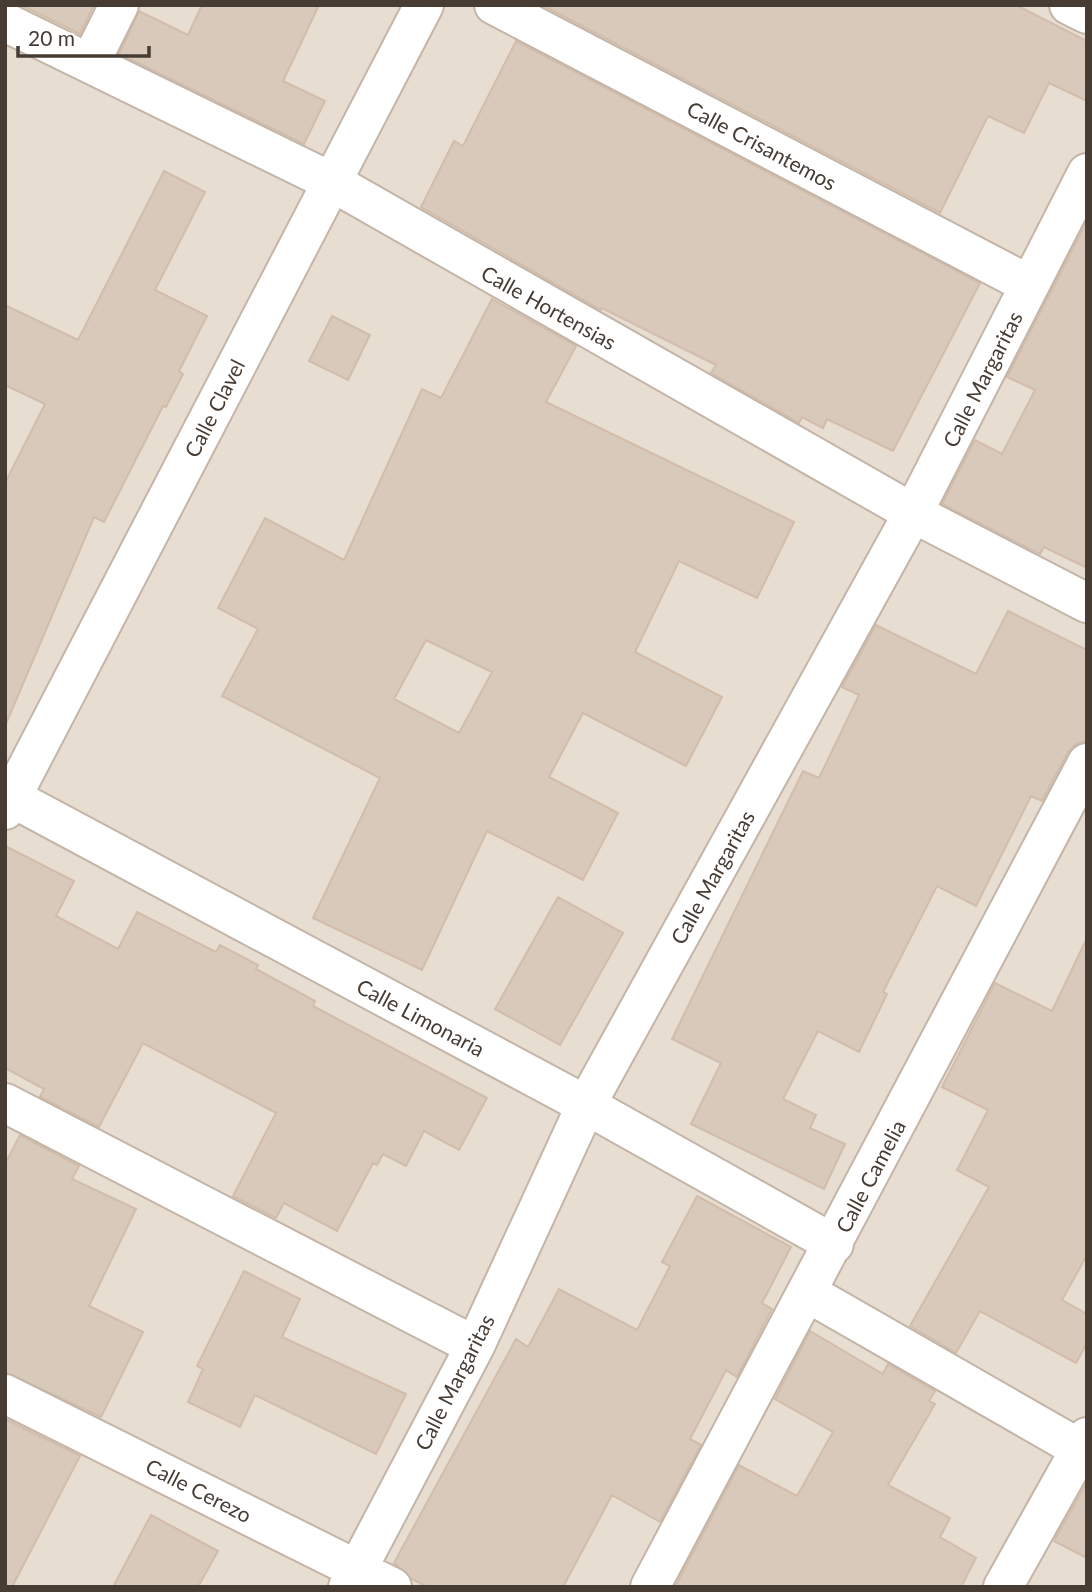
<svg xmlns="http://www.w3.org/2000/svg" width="1092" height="1592" font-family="Lato,sans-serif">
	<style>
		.residential { fill: #e8ddd1 }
		.building { fill: #d9c9bb; stroke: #d2bcaa; stroke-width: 2; fill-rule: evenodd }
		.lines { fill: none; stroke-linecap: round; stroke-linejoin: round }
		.street-casing { stroke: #c3b5a8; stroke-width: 42 }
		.street { stroke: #fff; stroke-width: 38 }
		.labels { text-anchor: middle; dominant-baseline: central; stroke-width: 5; stroke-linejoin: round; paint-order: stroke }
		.street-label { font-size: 21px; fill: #463c33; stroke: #fff }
	</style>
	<rect width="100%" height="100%" fill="#f4ece4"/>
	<path class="residential" d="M5,5h1082v1582h-1082z"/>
	<path class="building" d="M21,5h73l-14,29z
		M202,5h117l-36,76 42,20 -21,43 -185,-90 20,-43 49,24z
		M542,5h474l71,36v60l-38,-18 -25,50 -36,-17 -48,97z
		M516,41l464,242 -87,168 -66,-32 -4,9 -21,-11 -3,6 -88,-50 5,-8 -114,-57 -1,2 -180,-103 33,-66 9,5z
		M164,171l41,21 -50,98 52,26 -28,55 4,3 -17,33 -3,-1 -59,116 -10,-5 -89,209v-243l40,-79 -40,-19v-80l73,35z
		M1087,221v347l-43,-21 -4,7 -98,-50 33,-64 27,14 33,-64 -28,-13z
		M492,299l84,47 -30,56 248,120 -37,76 -78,-37 -44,91 87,45 -36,69 -103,-53 -34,64 69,36 -35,67 -96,-49 -65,139 -109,-52 67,-140 -158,-82 36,-67 -40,-21 47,-90 79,42 78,-171 19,9zM426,640l66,32 -33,61 -65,-34z
		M332,316l38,19 -22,45 -39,-19z
		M1008,611l79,39v91l-11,3 -8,8 -26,49 -11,-5 -55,110 -39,-20 -54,106 4,2 -28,58 -41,-21 -35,68 33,16 -6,13 35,16 -21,45 -133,-65 30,-61 -49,-24 131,-268 16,7 40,-83 -17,-8 34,-62 100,49z
		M5,846l69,35 -18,35 62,33 19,-37 79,40 4,-7 38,20 -2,4 59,32 -2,5 174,92 -28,52 -35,-19 -18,35 -23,-12 -6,11 -4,-2 -36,68 -53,-28 -8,15 -43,-22 43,-83 -133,-70 -44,84 -59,-30 4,-8 -39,-21z
		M558,897l65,36 -63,112 -65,-36z
		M1087,938v317l-25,45 25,14v29l-11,20 -96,-52 -24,42 -46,-27 79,-139 -32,-17 31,-60 -46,-23 53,-104 57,28z
		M20,1135l59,31 -7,13 64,30 -47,97 54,26 -42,85 -96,-45v-208z
		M697,1196l94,51 -29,56 10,6 -35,68 -11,-7 -2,4 -34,65 11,6 -41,77 -48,-27 -49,92h-136l-15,-8 -18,-16 122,-224 12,8 31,-58 78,41 33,-64 -8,-4z
		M244,1271l56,28 -18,38 124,57 -30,60 -121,-59 -15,32 -52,-25 15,-33 -6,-3z
		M810,1331l73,43 5,-10 47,27 -6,10 6,3 -47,81 62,33 -10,19 36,21 -15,29h-286l64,-122 58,31 36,-64 -58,-33z
		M5,1419l75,37 -68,131h-7z
		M1087,1482v76l-33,-17z
		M151,1515l67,36 -20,36h-85z"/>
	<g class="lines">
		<defs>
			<path id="street" d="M494,5l536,280
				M1069,5l18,9
				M5,22l327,160 581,331 174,90
				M90,63l29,-58
				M5,794l581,311 248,139
				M5,810l419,-805
				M5,1103l470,243
				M808,1293l272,156
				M5,1394l387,193
				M348,1587l127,-241 111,-241 327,-592 174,-340
				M650,1587l437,-824
				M1003,1587l84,-150"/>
		</defs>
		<use href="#street" class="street-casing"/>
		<use href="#street" class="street"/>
	</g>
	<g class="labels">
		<g class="street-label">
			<text transform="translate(762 145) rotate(28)">Calle Crisantemos</text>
			<text transform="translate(549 307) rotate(29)">Calle Hortensias</text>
			<text transform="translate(982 379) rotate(-63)">Calle Margaritas</text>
			<text transform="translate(214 408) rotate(-63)">Calle Clavel</text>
			<text transform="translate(712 877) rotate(-61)">Calle Margaritas</text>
			<text transform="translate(421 1017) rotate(28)">Calle Limonaria</text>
			<text transform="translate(870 1176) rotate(-62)">Calle Camelia</text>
			<text transform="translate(454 1382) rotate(-63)">Calle Margaritas</text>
			<text transform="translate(199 1490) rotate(27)">Calle Cerezo</text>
		</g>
	</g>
	<rect width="1092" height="1592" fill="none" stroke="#463c33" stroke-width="14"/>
	<path d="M18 46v10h131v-10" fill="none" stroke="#463c33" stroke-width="3.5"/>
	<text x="28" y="46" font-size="21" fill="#463c33" stroke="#ffffff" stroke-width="5" paint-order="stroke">20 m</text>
</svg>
